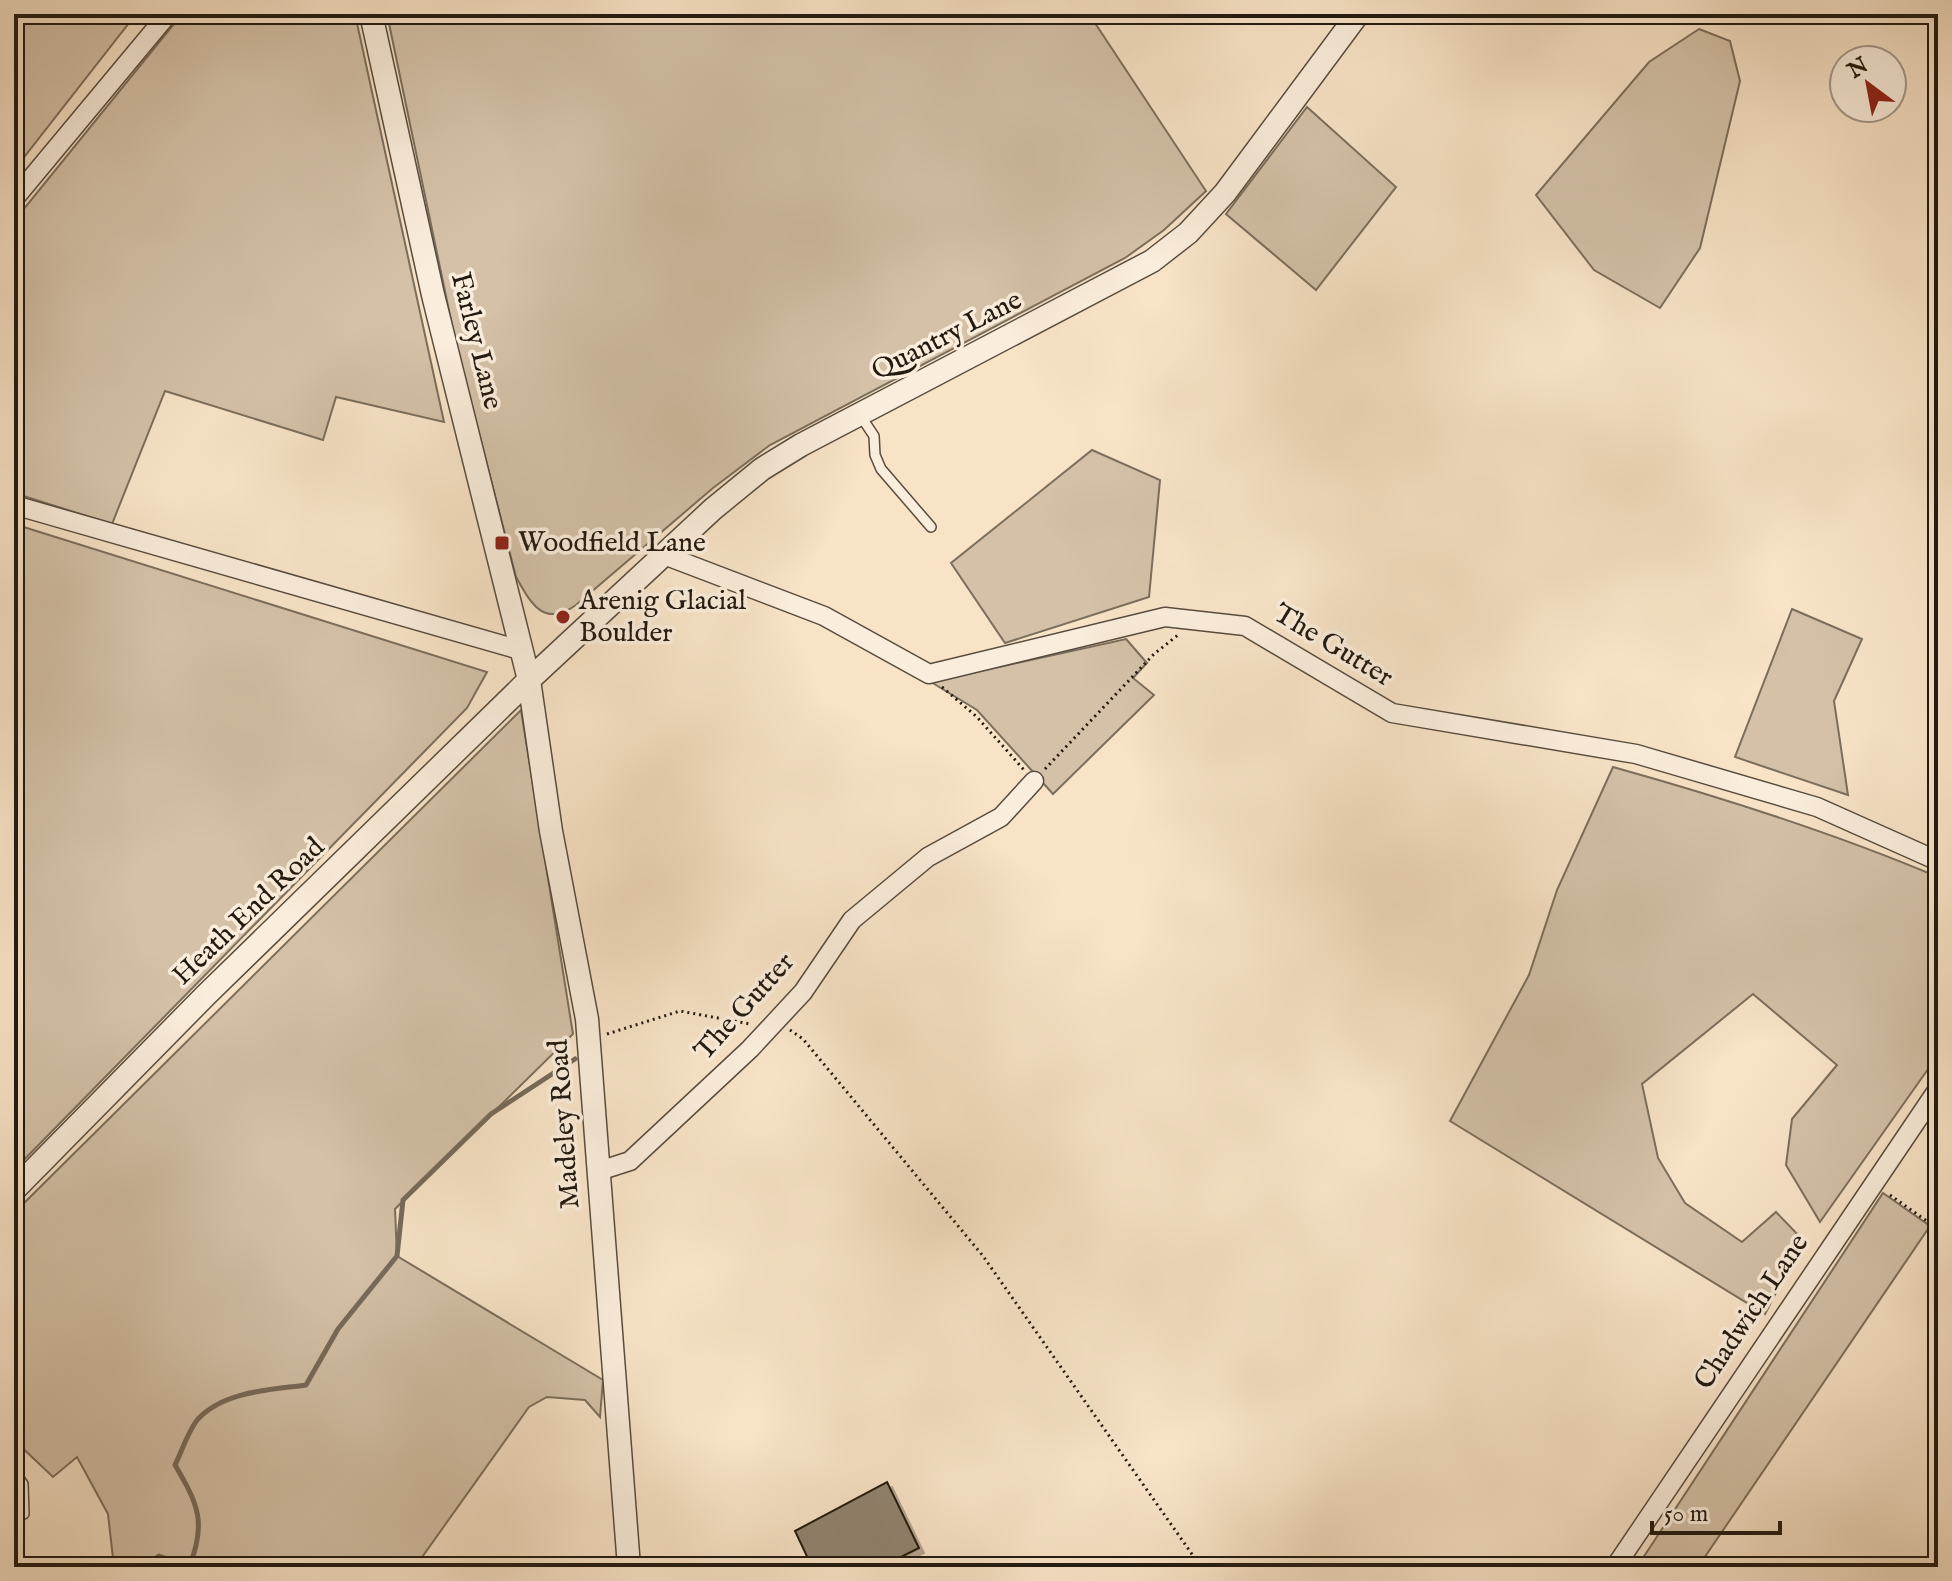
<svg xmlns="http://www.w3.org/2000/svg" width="1952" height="1581" font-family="'IM FELL English',serif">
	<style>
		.green { fill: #d4c1a8; stroke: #7b6e5c; stroke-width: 2 }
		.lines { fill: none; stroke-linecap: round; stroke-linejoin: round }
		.stream { stroke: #776a59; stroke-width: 5 }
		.building { fill: #91836f; stroke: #221a10; stroke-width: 2; filter: url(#shadow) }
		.service-casing { stroke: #584c3e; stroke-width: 12 }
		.minor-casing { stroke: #584c3e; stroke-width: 21 }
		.tertiary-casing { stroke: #584c3e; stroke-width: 25 }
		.path { stroke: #221a10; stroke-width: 3; stroke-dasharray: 2 4; stroke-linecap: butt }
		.service { stroke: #faeddb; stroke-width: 9 }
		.minor { stroke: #faeddb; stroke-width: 18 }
		.tertiary { stroke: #faeddb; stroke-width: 22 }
		.poi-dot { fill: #8f2418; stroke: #faeddb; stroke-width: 3 }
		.labels { text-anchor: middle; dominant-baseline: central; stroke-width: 7; stroke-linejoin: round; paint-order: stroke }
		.street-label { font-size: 28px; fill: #221a10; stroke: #faeddb }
		.poi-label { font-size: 28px; fill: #221a10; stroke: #faeddb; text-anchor: start }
	</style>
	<defs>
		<filter id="shadow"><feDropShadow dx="5" dy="5" stdDeviation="0" flood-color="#0004"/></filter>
	</defs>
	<rect width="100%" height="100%" fill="#f8e3c7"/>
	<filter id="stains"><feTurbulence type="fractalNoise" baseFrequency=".0025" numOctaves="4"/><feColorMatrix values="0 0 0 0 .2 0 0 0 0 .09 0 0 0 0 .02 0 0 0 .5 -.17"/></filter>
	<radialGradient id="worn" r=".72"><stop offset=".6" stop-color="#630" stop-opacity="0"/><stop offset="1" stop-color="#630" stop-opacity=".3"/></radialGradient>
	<path class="green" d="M14,14h122l-122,156z
		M182,14h173l89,408 -108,-25 -13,43 -158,-49 -53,133 -98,-31v-272z
		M387,14h702l117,177 -42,39 -39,28 -355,187 -57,43 -137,117c-32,23 -45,-1 -60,-28l-60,-233z
		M1699,29l31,12 10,40 -40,167 -40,60 -66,-38 -58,-75 113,-133z
		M1307,107l89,80 -80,103 -90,-76z
		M1092,450l68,30 -11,117 -144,46 -54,-80z
		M14,524l473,148 -20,36 -453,462z
		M1792,609l70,30 -28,62 14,94 -113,-38z
		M1126,639l21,24 -14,15 21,17 -101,99 -76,-84 -46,-28z
		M521,710l52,324 -178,175 2,47 206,124 -3,37 -15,-17 -38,-3 -18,10 -114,160h-162l-8,-6 -17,6h-114l-6,-53 -31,-57 -24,20 -39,-37v-227z
		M1613,767c111,31 219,65 325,110v178l-118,167 -34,-57 6,-46 45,-54 -84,-71 -111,90 16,74 27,45 57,39 34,-30 27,28 -38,74 -315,-193 79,-146 28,-85z
		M1883,1193l47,33 -232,341h-61z"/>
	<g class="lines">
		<path class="stream" d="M143,1567l16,-11 30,11c18,-44 9,-63 -14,-102 7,-14 13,-34 23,-46 26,-28 72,-29 108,-34l32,-56 59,-73 6,-56 88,-86 84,-55"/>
	</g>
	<path class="building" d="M887,1482l32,66 -38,19h-69l-17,-36z"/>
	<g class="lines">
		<defs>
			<path id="service" d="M860,415l14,21 1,19 6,14 50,58
				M14,1471l9,13 1,30"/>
			<path id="minor" d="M14,199l154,-185
				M14,505l506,145
				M664,555l160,61 105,58 236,-57 80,9 147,87 244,41 181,53 121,54
				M599,1171l31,-10 120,-112 53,-57 49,-72 76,-63 73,-40 33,-36
				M1615,1567l323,-478"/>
			<path id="tertiary" d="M371,14l62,281 96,385 22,151 36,188 42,548
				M14,1190l192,-195 323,-315 184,-171 49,-40 39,-24 351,-184 36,-28 37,-40 133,-179"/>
		</defs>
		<use href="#service" class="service-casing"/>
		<use href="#minor" class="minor-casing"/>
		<use href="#tertiary" class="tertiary-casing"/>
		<path class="path" d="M942,687l35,30 47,53
			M1045,769l109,-115 24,-19
			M790,1030l13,9 180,217 218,311
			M607,1034l73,-23 70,13
			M1890,1195l48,34"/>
		<use href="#service" class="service"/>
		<use href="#minor" class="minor"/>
		<use href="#tertiary" class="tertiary"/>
	</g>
	<g class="poi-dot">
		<rect x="494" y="535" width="16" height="16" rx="4"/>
		<circle cx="563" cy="617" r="8"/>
	</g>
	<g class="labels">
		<g class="street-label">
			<text transform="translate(947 336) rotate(-27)">Quantry Lane</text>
			<text transform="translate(476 341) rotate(76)">Farley Lane</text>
			<text transform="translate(1333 646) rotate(31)">The Gutter</text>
			<text transform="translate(249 912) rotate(-44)">Heath End Road</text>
			<text transform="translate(745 1007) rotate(-48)">The Gutter</text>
			<text transform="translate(565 1124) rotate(-94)">Madeley Road</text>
			<text transform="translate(1752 1312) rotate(-56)">Chadwich Lane</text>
		</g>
		<g class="poi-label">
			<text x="518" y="543">Woodfield Lane</text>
			<text x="579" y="601">Arenig Glacial<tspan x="579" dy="32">Boulder</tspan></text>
		</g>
	</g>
	<rect width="1952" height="1581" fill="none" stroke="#f8e3c7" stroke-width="48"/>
	<rect x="16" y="16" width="1920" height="1549" fill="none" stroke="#221a10" stroke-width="4"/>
	<rect x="24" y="24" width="1904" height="1533" fill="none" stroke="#221a10" stroke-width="2"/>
	<g transform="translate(1868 84) rotate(328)"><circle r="38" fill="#faeddb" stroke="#a4998a" stroke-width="2"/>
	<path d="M0-6L14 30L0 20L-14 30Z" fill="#8f2418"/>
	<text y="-12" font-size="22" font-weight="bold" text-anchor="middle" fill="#221a10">N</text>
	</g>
	<path d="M1652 1521v12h128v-12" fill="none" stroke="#221a10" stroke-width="4"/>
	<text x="1664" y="1521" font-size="24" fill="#221a10" stroke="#faeddb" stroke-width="6" paint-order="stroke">50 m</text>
	<rect width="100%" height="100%" filter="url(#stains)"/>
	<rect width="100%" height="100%" fill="url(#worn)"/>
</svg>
